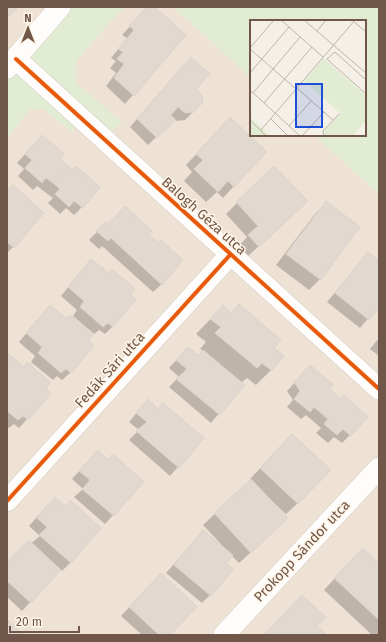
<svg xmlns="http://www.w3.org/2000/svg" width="386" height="642" font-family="'Fira Sans',sans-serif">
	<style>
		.residential { fill: #eee2d4; fill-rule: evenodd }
		.green { fill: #e1ecd2 }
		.shadow { fill: #0003 }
		.building { fill: #e1d8cf; stroke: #ded3ca }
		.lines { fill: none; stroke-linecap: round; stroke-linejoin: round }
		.street-casing { stroke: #d6cdc5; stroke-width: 22 }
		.street { stroke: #fefdfb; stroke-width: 21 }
		.cycleway-casing { stroke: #fef5e7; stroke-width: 6 }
		.cycleway { stroke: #e8590c; stroke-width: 4 }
		.labels { text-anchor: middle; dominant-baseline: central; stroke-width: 3; stroke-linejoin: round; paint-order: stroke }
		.street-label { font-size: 14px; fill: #715749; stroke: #fef5e7 }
		.inset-road { fill: none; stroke: #c0b3a8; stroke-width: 1 }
		.view { fill: #1d4ed8; fill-opacity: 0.15; stroke: #1d4ed8; stroke-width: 2 }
		.inset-edge { fill: none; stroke: #715749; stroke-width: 2 }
	</style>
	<rect width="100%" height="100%" fill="#f5f0e7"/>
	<path class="residential" d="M7,7h372v628h-372zM251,21h114v114h-114z"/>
	<path class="green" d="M67,7h57l-47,53 -1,23 46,39 -11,10 -87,-74z
		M173,7h206v187l-65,-59h51v-114h-114v57z
		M16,68l62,54 -6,11 -28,-24 -14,1 -23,28v-60z"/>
	<path class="shadow" d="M148,7h5l32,28 -60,69 -19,-18 10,-13 -6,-5 6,-7 -5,-3 16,-20 -5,-3z
		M183,66l12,23 -2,23 -8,8 -8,1 -7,-7 -2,2 5,5 -25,24 -18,-18z
		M219,130l15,56 -11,12 -6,-6 -11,10 -22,-21 8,-9 -6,-7z
		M34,144l25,15 23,48 -8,8 -8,-7 -6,6 -12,-11 5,-5 -16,-12 -4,4 -15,-14 6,-7 -7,-6z
		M7,191l6,56 -6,6z
		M237,203l59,9 -49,45 -9,-10 9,-10 -21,-23z
		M326,203l-6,76 -11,11 -33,-25 39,-51z
		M105,224l43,11 11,9 3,40 -9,8 -51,-46 -3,3 -10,-9z
		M368,253l11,9v44l-19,22 -33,-26z
		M83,269l30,57 -8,8 -6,-4 -5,4 -21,-18 4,-6 -16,-14z
		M223,306l50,42 -2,22 -15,15 -9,-7 -6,5 2,2 -32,38 -42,-36 10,-10 -10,-9 11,-12 18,1 5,-6 -3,-2 6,-7 -10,-8z
		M42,315l46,26 -17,31 -9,8 -5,-4 -4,4 -22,-18 4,-6 -16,-14z
		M379,338v18l-9,-7z
		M7,355l16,13 4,-4 23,30 -31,34 -5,-4 -5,4 -2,-2z
		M302,375l27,14 21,46 -8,8 -8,-6 -6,6 -12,-10 5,-5 -15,-13 -5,4 -14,-12 6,-7 -6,-9z
		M140,409l17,1 46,28 -33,38 -41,-36 10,-10 -10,-8z
		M281,446l17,57 -12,11 -15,-14 -1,1 5,29 -36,33 -8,-8 -7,8 -14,32 -8,8 -36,-30 37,-42 19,14 -19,-20 48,-45 -1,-1z
		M90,459l17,1 36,22 -38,42 -31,-27 9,-8 -11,-10z
		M47,506l24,56 -9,9 -1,-2 -39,42 -15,-14v-34l33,-27 -11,-10z
		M351,561l28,4v70h-7l-48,-45z
		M153,582l16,53h-27l-21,-19z"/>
	<path class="building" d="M7,7h11l-11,11z
		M147,7h8l31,28 -52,61 -20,-18 10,-14 -7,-5 6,-7 -5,-3 16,-19 -5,-4z
		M191,57l19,17 -14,15 6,6 1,7 -9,10 -9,1 -7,-6 -8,9 5,5 -18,17 -20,-19z
		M230,117l37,35 -33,35 -6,-6 -10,11 -24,-23 9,-9 -7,-6z
		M42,135l22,19 -4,5 8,7 -15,17 -7,-5 -4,5 -17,-15 7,-8 -7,-6z
		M68,166l5,4 3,-4 24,21 -17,21 -9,-7 -5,6 -14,-13 5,-5 -7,-6z
		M274,166l34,35 -49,46 -11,-12 10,-9 -22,-24z
		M13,185l31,28 -30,35 -7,-6v-52z
		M326,201l34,26 -39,53 -35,-26z
		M125,206l27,25 -3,4 10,8 2,-3 22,20 -21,25 -51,-47 -3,3 -12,-10 9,-9 3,2z
		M368,252l11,9v47l-10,12 -34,-27z
		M91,259l18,14 3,-4 23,20 -4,5 5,6 -23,27 -5,-4 -5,4 -23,-20 4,-6 -16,-14z
		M239,304l42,36 -7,8 10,8 -12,15 -10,-8 -5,5 -42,-35 6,-6 -11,-8 13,-14 8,8z
		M50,305l17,14 3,-4 23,20 -4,5 5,6 -23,27 -5,-4 -5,4 -23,-20 4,-6 -16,-14z
		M188,347l10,8 5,-5 42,35 -25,30 -44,-36 11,-10 -11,-9z
		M7,353l17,14 3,-5 23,20 -4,6 5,6 -23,26 -5,-4 -5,4 -11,-9z
		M310,365l24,20 -4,4 11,10 3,-4 24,22 -17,19 -8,-7 -6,6 -13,-11 4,-5 -14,-12 -4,5 -16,-13 6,-8 -6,-9z
		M148,399l10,10 5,-6 41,35 -25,30 -43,-37 11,-9 -11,-9z
		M292,434l39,36 -33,34 -38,-36z
		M98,450l9,9 6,-5 31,28 -30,34 -32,-27 8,-9 -11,-9z
		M251,479l37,39 -37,35 -37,-40z
		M55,497l10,9 5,-6 31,28 -30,35 -32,-28 8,-8 -10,-9z
		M203,530l30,25 -7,8 8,6 -23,27 -37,-31z
		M29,540l32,30 -30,33 -24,-22v-19z
		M363,548l16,16v56l-45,-42z
		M161,573l36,34 -27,28h-11l-30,-28z
		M302,595l24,22 -9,9 9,8 -2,1h-60z
		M7,619l17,16h-17z"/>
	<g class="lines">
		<defs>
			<path id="street" d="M16,59l363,330
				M7,68l53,-61
				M7,501l223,-246
				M224,635l155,-167"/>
		</defs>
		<use href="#street" class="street-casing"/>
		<use href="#street" class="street"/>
		<defs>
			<path id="cycleway" d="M16,59l363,330
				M7,501l223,-246"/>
		</defs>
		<use href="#cycleway" class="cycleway-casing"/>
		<use href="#cycleway" class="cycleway"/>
	</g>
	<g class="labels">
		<g class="street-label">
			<text transform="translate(204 216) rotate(42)">Balogh Géza utca</text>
			<text transform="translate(110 370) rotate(-48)">Fedák Sári utca</text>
			<text transform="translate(302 551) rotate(-47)">Prokopp Sándor utca</text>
		</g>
	</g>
	<g transform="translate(250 20)">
		<rect width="116" height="116" fill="#f5f0e7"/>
		<path d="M74,38l42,38v24l-13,16h-28l-2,-4 17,-19 -36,-32zM0,97l20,19h-20z" fill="#e1ecd2"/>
		<path class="inset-road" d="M31,0l42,37M54,0l62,53M102,0l14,12M67,11l9,-11M0,28l24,-28M0,29l46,40M0,53l39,-46M116,60l-31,-28 -8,7 39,35M47,68l36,32M0,70l50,46M3,73l47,-56M14,83l48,-56M21,99l17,17M0,100l16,16M39,106l22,-25M11,110l94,-110M52,116l22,-24M74,116l-1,-5 16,-17"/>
		<path class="view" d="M46,64h26v43h-26z"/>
		<rect width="116" height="116" class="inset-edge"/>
	</g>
	<rect width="386" height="642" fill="none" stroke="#715749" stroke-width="16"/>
	<g transform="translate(28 28)" stroke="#fef5e7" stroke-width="3" paint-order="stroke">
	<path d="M0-3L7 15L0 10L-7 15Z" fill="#715749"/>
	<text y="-6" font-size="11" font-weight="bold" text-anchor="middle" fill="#715749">N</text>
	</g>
	<path d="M10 626v6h69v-6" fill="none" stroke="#715749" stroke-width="2"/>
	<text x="16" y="626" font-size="12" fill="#715749" stroke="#fef5e7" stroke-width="3" paint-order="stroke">20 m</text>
</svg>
